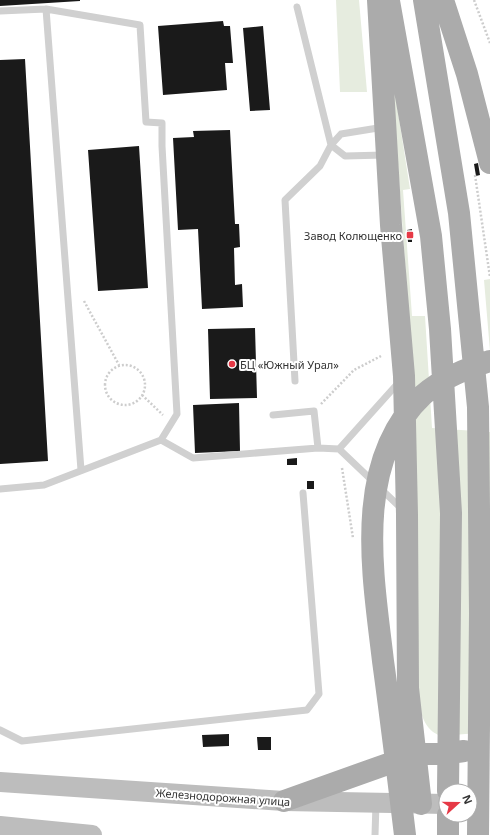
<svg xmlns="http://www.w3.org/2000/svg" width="490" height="835" font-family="'Noto Sans',sans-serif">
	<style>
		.green { fill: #e6ecdf }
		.building { fill: #1a1a1a }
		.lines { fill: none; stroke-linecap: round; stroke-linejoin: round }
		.path { stroke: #cdcdcd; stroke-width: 2.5; stroke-dasharray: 2 2; stroke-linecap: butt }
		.lane { stroke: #d0d0d0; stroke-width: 7 }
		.secondary { stroke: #bdbdbd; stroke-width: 20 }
		.primary { stroke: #ababab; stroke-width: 22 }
		.poi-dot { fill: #e63946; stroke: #fff; stroke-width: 1.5 }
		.labels { text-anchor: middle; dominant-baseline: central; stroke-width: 4; stroke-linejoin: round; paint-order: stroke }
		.poi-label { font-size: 11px; fill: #333; stroke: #fff; text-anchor: end }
		.street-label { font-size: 11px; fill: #333; stroke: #fff }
	</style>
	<rect width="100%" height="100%" fill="#fff"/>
	<path class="green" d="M336,0h23l8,92h-27z
		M393,93h2l15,96 -7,1 9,126h13l7,112 58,4v300l-49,4c-17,-6 -20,-22 -23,-38l-10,-393z
		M490,279v72l-6,-71z"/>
	<path class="building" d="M0,0h80v1l-80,5z
		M223,21l1,5h6l3,37h-8l2,27 -64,5 -5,-69z
		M263,26l7,84 -20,1 -7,-83z
		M25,59l23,402 -48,3v-404z
		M230,130l5,94h4l1,23 -6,1 1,37 7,-1 1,23 -41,2 -4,-80 -20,1 -5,-92 21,-1 -1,-6z
		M139,146l9,142 -50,3 -10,-141z
		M478,163l2,12 -4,1 -2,-12z
		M412,229v13h-4l-1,-12z
		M255,328l2,70 -47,1 -2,-70z
		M239,403l1,48 -45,2 -2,-48z
		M297,458v7h-10v-6z
		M307,481h7v8h-7z
		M229,734v12l-26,1 -1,-12z
		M257,737h14v13h-13z"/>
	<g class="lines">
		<path class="path" d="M474,0l16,43
			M475,175l15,102
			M84,301l35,64
			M105 385a20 20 0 1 1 40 0a20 20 0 1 1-40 0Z
			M142,395l21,20
			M321,404l33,-34 27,-14
			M342,468l11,70"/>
		<path class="lane" d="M46,9l35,461
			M0,11l46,-2 94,16 6,97 16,1v23l15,268 -16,26 -117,45 -44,4
			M384,155l-39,1 -14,-11 10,-11 43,-7
			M295,381l-10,-181 35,-34 11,-21 -34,-138
			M400,381l-61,68 64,61
			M273,415l41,-4 4,37 21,1
			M161,440l32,18 125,-10
			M0,730l22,11 285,-31 12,-16 -16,-201
			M375,835l1,-32"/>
		<path class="secondary" d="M0,782l284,19 162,3
			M0,826l92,9"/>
		<path class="primary" d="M378,0l13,225 13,151 3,139 1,173 13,116
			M424,0l35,213 19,194 2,206 -2,222
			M443,0l24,74 23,89
			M389,1l42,235 9,93 11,184 -3,278
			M284,801l132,-47h28l20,-3
			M405,835c-7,-58 -14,-116 -22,-174 -10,-86 -31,-199 40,-266 19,-17 43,-26 67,-34
			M448,835v-20"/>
	</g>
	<g class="poi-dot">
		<rect x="406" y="231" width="8" height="8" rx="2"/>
		<circle cx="232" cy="364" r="4"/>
	</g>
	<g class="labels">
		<g class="poi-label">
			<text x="402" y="235">Завод Колющенко</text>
			<text x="240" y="364" text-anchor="start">БЦ «Южный Урал»</text>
		</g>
		<g class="street-label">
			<text transform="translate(223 797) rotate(4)">Железнодорожная улица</text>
		</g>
	</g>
	<g transform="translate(458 803) rotate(69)"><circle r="19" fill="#ffffff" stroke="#adadad"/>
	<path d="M0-3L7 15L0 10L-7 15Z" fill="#e63946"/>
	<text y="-6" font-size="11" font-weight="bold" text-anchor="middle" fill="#333333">N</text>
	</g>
</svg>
